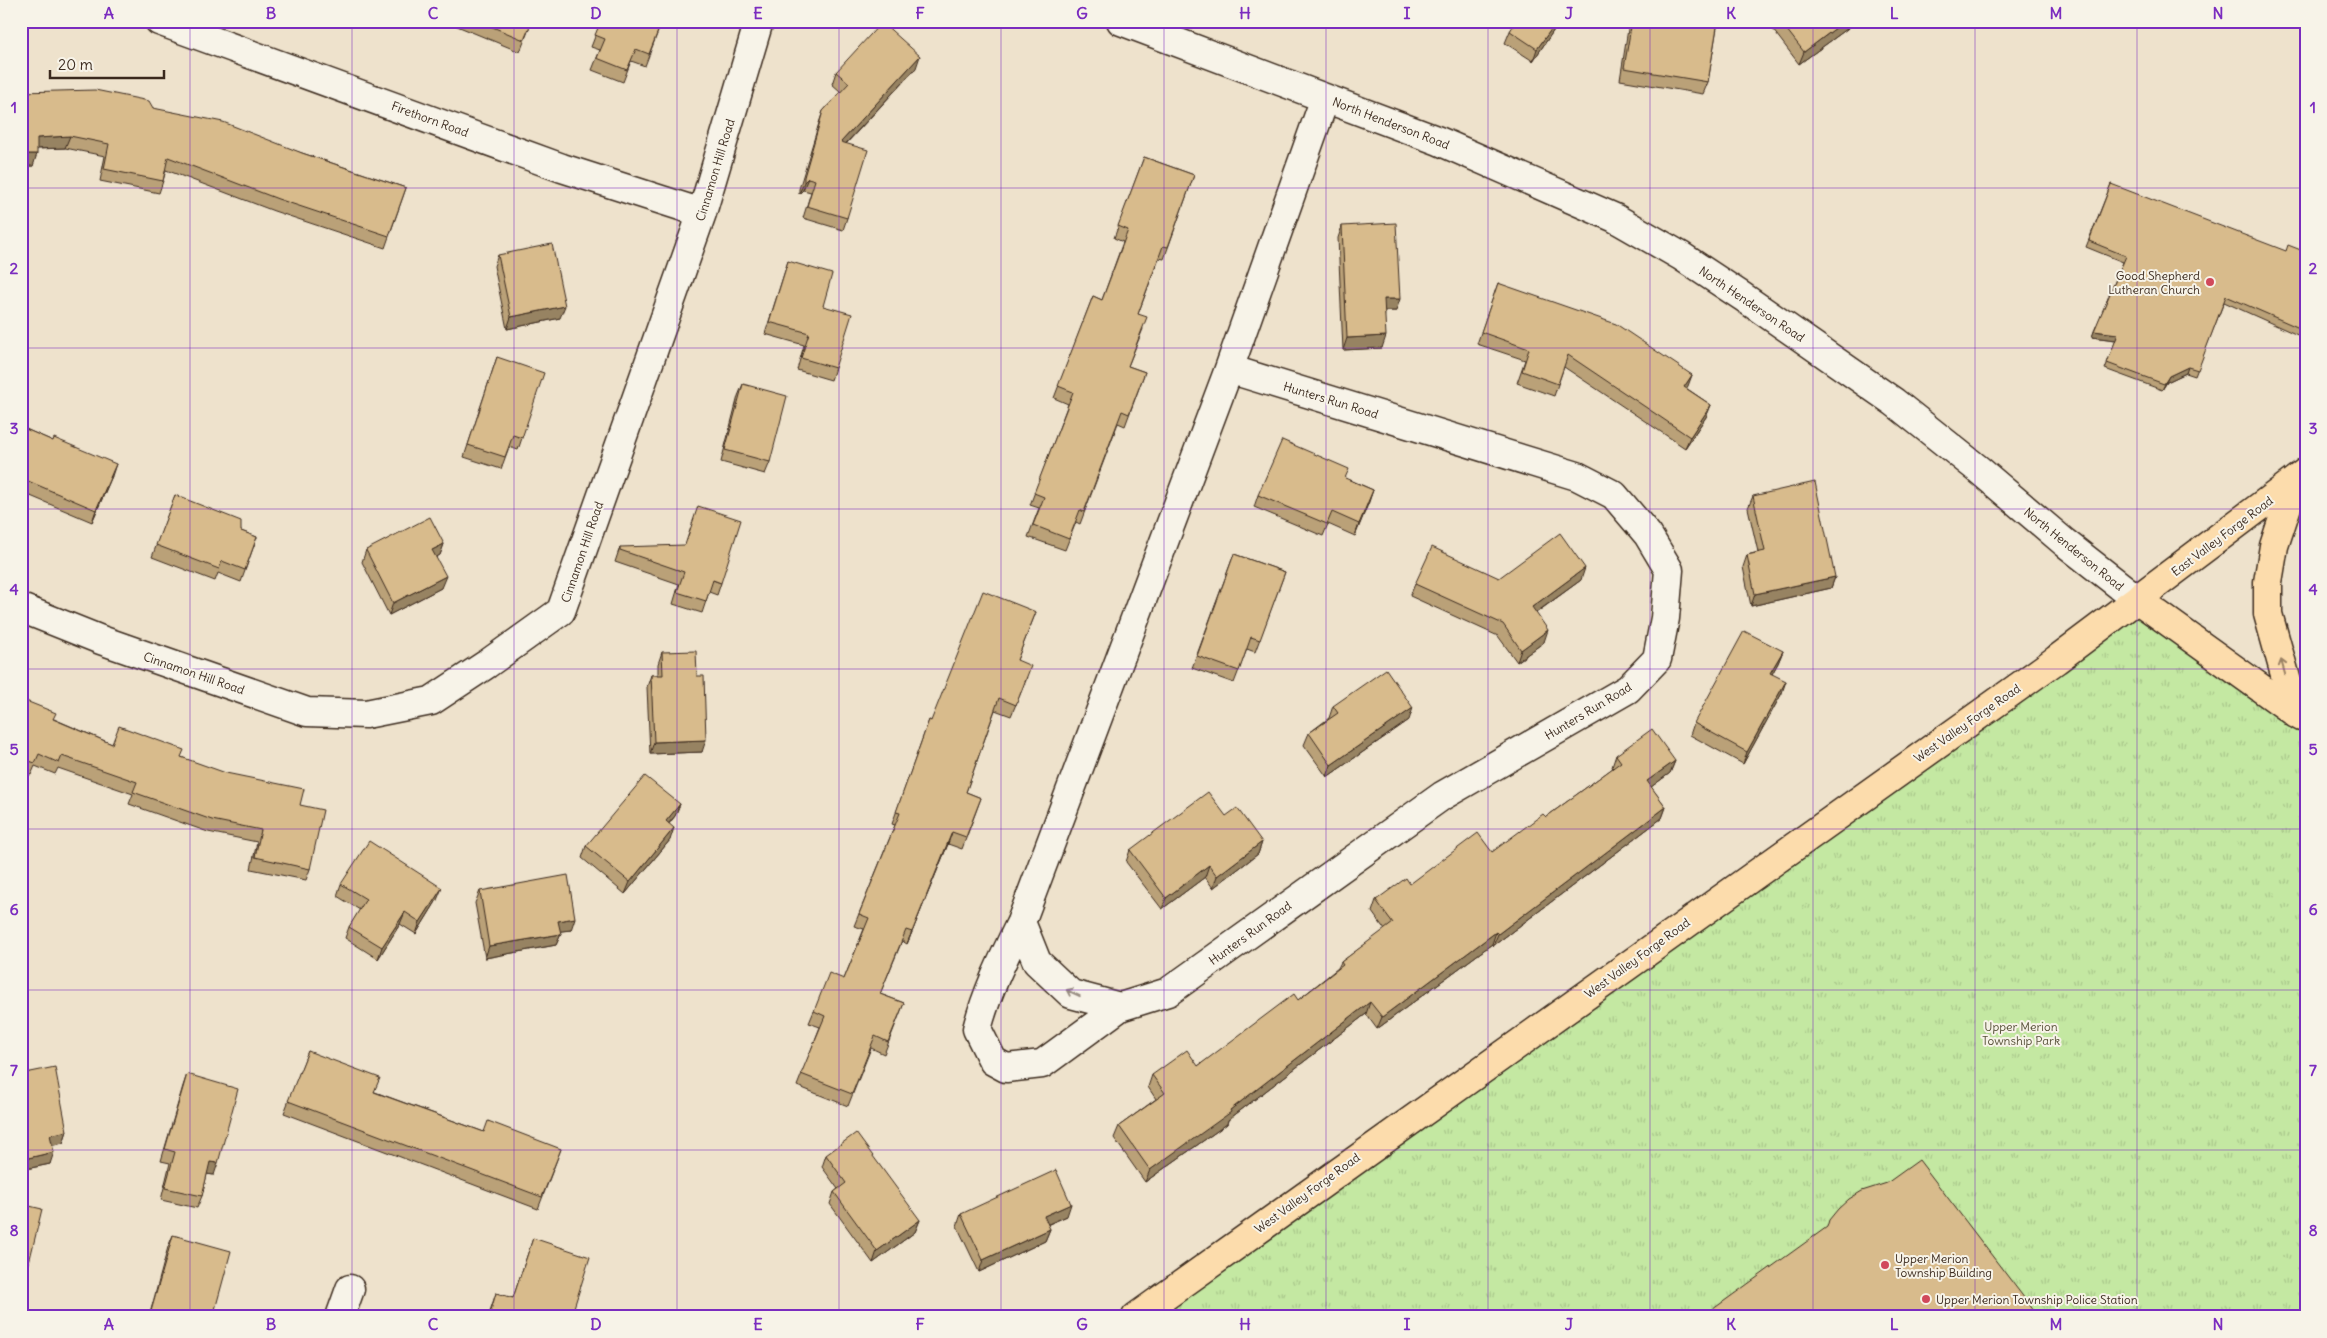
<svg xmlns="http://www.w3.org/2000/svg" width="2327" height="1338" font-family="Delius,sans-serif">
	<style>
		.park { fill: url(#park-tufts); stroke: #808960 }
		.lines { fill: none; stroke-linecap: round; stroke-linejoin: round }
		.minor-casing { stroke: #3b2a1e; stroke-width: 31 }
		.major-casing { stroke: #3b2a1e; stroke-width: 31 }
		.minor { stroke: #f7f3e8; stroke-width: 28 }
		.major { stroke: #fcdcac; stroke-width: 28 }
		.wall { fill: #baa178; stroke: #3b2a1e }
		.shaded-wall { fill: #978362; stroke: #3b2a1e }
		.building { fill: #d8bb8c; stroke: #3b2a1e }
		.oneway { stroke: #9c8365 }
		.oneway2 { stroke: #998e83 }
		.grid { fill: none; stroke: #7b2cbf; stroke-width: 1; stroke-opacity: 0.55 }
		.poi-dot { fill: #d1495b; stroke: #f7f3e8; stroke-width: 2 }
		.labels { text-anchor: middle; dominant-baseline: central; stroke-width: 4; stroke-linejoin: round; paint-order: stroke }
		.street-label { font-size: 12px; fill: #3b2a1e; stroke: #f7f3e8 }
		.poi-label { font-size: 12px; fill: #3b2a1e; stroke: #f7f3e8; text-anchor: start }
		.park-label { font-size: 12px; fill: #565038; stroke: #f7f3e8 }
		.neatline { fill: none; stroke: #7b2cbf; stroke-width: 2 }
		.grid-label { font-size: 16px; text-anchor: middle; font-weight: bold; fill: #7b2cbf }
	</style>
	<defs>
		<pattern id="park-tufts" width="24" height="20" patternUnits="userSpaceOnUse" patternTransform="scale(1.25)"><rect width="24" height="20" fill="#c4e8a2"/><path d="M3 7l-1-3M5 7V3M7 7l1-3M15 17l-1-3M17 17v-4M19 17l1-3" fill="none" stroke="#a9c78b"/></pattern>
	</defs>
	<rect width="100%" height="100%" fill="#eee2cc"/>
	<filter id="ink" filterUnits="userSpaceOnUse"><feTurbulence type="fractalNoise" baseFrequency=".02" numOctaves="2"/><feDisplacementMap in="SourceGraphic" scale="10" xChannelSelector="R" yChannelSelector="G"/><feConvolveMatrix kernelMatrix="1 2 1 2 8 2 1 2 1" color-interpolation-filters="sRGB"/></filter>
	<g filter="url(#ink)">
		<path class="park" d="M2138,600l168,120v597h-1170z"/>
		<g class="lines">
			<defs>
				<path id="minor" d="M159,21l403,147 140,45
					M1121,21l318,120 176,77 66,38 62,41 151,105 84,67 86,73 74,58
					M1229,369l348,107 37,19 34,40 21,35 -4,48 -8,41 -29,30 -186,107 -274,196 -48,15 -78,57 -36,4 -13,-7 -16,-32c10,-38 27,-72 44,-107z
					M1229,369l96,-271
					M21,608l80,32 206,72 59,2 65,-13 56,-37 74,-53 141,-398 57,-192
					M1021,922l16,40 34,32 49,13
					M340,1317l10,-28"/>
				<path id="major" d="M2295,482l-21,64 -6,36v32l28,100
					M2138,600l163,117
					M1136,1317l920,-657 250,-188"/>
			</defs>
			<use href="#minor" class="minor-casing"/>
			<use href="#major" class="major-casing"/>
			<use href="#minor" class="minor"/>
			<use href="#major" class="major"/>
		</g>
		<path class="wall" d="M445,21h87l-12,31z
			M601,21h61l-17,45 -14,-5 -8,21 -31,-12 8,-20 -9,-3z
			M1511,21h49l-27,40 -28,-18 5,-12 5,-7z
			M1631,21h24l14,3 1,-3h48l-10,61 -5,12 -83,-14 8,-51z
			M1772,21h81l-2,5 -52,38 -29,-38z
			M916,68l-70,76 1,74 -4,12 -40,-12 8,-26 -8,-2 -4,4v-5l20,-66 4,-12 18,-19 -9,-8 4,-12z
			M21,92l132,16 149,45 104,35 -21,60 -111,-37 -108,-41 -3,11 -4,12 -59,-12 5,-25 -40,-8 -28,1 -4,17h-12z
			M1144,157l50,18 -30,84 -5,-1 -21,56 5,15 -15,37 17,6 -20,54 -7,-3 -38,101 -4,-2 -11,28 -37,-13 11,-29 -9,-3 38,-101 -14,-6 39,-102 9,4 21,-58 -9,-4z
			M2111,184l195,142 -4,11 -78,-35 -29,74 -9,-3 -19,9 -5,8 -57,-21 11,-29 -24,-3 31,-75 -37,-15z
			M1342,226l54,85h-11l-3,37 -39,2 -5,-112z
			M498,255l62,63 -53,11 -13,-63z
			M788,261l35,45 12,62 -4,12 -34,-10 7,-25 -39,-11z
			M1498,283l194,92 -6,13 25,17 -5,12 -21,31 -121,-81 -10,29 -37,-13 8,-23 -48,-16z
			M497,357l25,81 -4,12 -9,-3 -8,22 -37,-12z
			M743,384l27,78 -5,12 -44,-12 17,-66z
			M21,427l32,14 59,35 -20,46 -71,-30z
			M1346,478l27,12 -18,46 -27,-12 -5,12 -69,-29 4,-12z
			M175,495l66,36 16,6 -16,45 -23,-9 -3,8 -63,-24z
			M1753,496l82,81 -4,11 -80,18 -8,-39 4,-12 11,-3 -10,-44z
			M444,544l-4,11 -4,2 5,31 -52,27 -27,-53 4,-12z
			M620,547l101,36 -4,12 -8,-3 -7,21 -29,-9 6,-20 -64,-22z
			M1234,554l51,18 -30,80 -8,-3 -13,34 -42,-15z
			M1499,578l82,2 -45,33 8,29 -27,20 -19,-26 -88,-40 5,-12z
			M1036,612l-19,48 10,18 -16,38 -16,-6 -29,82 15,6 -19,51 -14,-5 -41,100 -5,-3 -22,53 24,9 -20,51 -13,-6 -23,58 -51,-20 23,-59 -11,-4 5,-12 30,-32 20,-50 -10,-3 41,-101 -3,-1 37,-104 2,1z
			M1783,651l-5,12 -6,11 10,19 -39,71 -53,-29 4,-12z
			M662,652l35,24 5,76 -52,2 -3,-67 4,-12h7v-11z
			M21,699l33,20 58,25 69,13 119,48 10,64 -4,11 -55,-11 6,-27 -49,-10 -79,-28 4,-10 -75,-26 -3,6 -20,-8 -4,9 -10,-4z
			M1333,706l76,14 -82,57 -23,-32 5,-12 20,-15z
			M1616,755l59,6 -5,12 -19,14 15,20 -4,11 -169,128 -1,-2 -115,85 -11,-15 -138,106 -1,4 -82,58 -31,-44 5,-12 37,-27 -8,-12 4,-12 46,-9 100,-66 40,-32 3,-6 44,-32 -13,-18 4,-12 34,-16 82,-32 54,-35 67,-49 -1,-1z
			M680,804l-5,12 -6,8 1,16 -45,54 -43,-36 4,-12z
			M1226,816l36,26 -4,12 -45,34 -8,-11 -43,32 -36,-47 4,-12z
			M341,884l96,16 -21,34 -16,-10 -22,35 -33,-21 4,-11 11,-17 -23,-14z
			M480,891l91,39 -11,1 1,3 -5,11 -71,13 -10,-55z
			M308,1051l67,41 109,40 77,17 -23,60 -254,-96z
			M21,1074l46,57 -4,12 -11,2 -2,19 -29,6z
			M187,1074l27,101 -7,-1 -5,22 -5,12 -36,-8 9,-37 -9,-2 22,-75z
			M826,1155l94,65 -5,12 -42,31 -43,-59 4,-12 4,-3 -16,-22z
			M21,1204l6,67 -5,12h-1z
			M961,1214l106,2 -20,9 3,4 -5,12 -66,31 -22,-46z
			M173,1235l40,82h-64l19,-70z
			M533,1238l38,79h-83l8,-24 17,5z"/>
		<path class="shaded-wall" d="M1557,21h3l-27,40 4,-12z
			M1845,21h8l-2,5 -52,38 5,-12z
			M920,56l-4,12 -80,86 5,-12z
			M70,136l-5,12 -33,1 5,-11z
			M21,154h16l-4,12h-12z
			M808,178l-5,12 -4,4 5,-12z
			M1384,299h16l-4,12h-16z
			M565,306l-5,12 -53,11 4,-12z
			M2094,331l24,3 -2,6 -24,-3z
			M1386,336l-4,12 -39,2 4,-12z
			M2188,367l-2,6 -19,9 -5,8 7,-14z
			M1692,375l-4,11 -8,12 4,-11z
			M1711,405l-5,12 -21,31 5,-11z
			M116,464l-4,12 -20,46 4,-12z
			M1373,490l-4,12 -14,34 4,-12z
			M444,544l-4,11 -12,7 4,-12z
			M1585,568l-4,12 -54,39 5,-12z
			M446,576l-5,12 -52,27 4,-12z
			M1835,577l-4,11 -80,18 4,-12z
			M1548,630l-4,12 -27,20 4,-12z
			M1783,651l-5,12 -12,22 4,-12z
			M1786,681l-4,12 -39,71 4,-12z
			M1413,708l-4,12 -82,57 4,-12z
			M706,740l-4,12 -52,2 4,-12z
			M1675,761l-5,12 -27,20 4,-12z
			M680,804l-5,12 -14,16 5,-11z
			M1666,807l-4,11 -169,128 5,-12z
			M674,828l-4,12 -45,54 5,-12z
			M952,832l-4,12 -41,100 5,-12z
			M1262,842l-4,12 -45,34 4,-12z
			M1209,865l-4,12 -43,32 4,-11z
			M442,888l-5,12 -21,34 4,-12z
			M405,912l-5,12 -22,35 4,-12z
			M575,918l-4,12 -17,2 4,-11z
			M1496,932l-4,12 -115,85 5,-12z
			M561,934l-5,11 -71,13 4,-12z
			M1370,1002l-4,12 -138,106 -1,4 -82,58 5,-12 80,-60z
			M67,1131l-4,12 -17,4 4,-12z
			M54,1152l-4,12 -29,6v-4l3,-7z
			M210,1162l8,1 -4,12 -8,-1z
			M1071,1204l-4,12 -28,12 5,-12z
			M920,1220l-5,12 -42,31 4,-12z
			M1050,1229l-5,12 -66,31 4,-12z"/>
		<path class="building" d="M478,21h54l-8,19z
			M601,21h61l-13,33 -13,-5 -9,21 -30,-12 8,-19 -10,-4z
			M1516,21h41l-20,28 -27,-18z
			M1632,21h23l17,3v-3h46l-10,61 -84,-14z
			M1780,21h65l-41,31z
			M882,22l38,34 -79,86 27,8 -21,68 -40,-12 8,-26 -7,-2 -4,4v-5l19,-66 26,-28 -13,-11z
			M95,90l54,11 4,7 70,14 79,31 104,35 -17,48 -111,-37 -110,-42 -5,24 -59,-12 5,-25 -39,-8 -33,2v16h-16v-62z
			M1144,157l50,18 -26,72 -5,-1 -25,68 9,3 -19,49 17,6 -16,42 -7,-3 -38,101 -4,-2 -11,29 -36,-14 11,-28 -10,-4 39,-101 -15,-6 35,-90 9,4 26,-70 -10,-4z
			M2111,184l175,67 2,-6 18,7v74l-2,4 -78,-34 -28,74 -10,-3 -19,9 -5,8 -57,-21 11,-29 -24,-3 32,-75 -37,-15z
			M1396,223l4,76h-16l2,37 -39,2 -5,-112z
			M552,244l13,62 -54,11 -13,-62z
			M788,261l44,13 -9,32 29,8 -17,54 -34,-10 8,-25 -40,-11z
			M1498,283l118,41 76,51 -8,12 27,18 -21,32 -122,-82 -10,29 -36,-13 7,-22 -48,-17z
			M497,357l47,16 -22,65 -9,-3 -8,22 -37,-12z
			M743,384l44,12 -17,66 -45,-12z
			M21,427l32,14 1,-3 62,26 -20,46 -75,-32z
			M1282,440l67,29 -4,9 28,12 -14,34 -27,-12 -5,12 -69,-29z
			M1815,482l20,95 -80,17 -8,-39 18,-4 -12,-55z
			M175,495l66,26v10l16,6 -12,33 -23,-9 -3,8 -63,-24z
			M698,506l43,14 -20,63 -8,-3 -7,21 -29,-9 7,-20 -64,-22v-3l65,-2z
			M430,517l14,27 -12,6 14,26 -53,27 -27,-53z
			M1560,533l25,35 -53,39 16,23 -27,20 -18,-26 -88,-40 17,-37 67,31z
			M1234,554l51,18 -25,68 -9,-3 -12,34 -42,-15z
			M983,591l53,21 -19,48 14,6 -15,39 -17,-7 -33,94 15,6 -15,39 -14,-5 -40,100 -6,-2 -26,64 24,9 -16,39 -13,-6 -23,58 -51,-20 24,-58 -11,-5 15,-38 15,6 25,-61 -10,-4 41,-101 -4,-1 33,-92 2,1z
			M1744,631l39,20 -13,22 16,8 -39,71 -53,-29z
			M696,651l1,25h7l2,64 -52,2 -3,-67h12l-1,-23z
			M1386,669l27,39 -82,57 -22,-32 29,-20 -5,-7z
			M21,699l35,14 -3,6 59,25 7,-18 65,24 -3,7 45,16 78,16 -4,16 23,5 -13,59 -55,-12 6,-27 -49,-10 -79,-28 4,-10 -75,-26 -3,7 -20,-9 -4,9 -14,-5z
			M1652,729l23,32 -28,20 19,26 -168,127 -2,-2 -114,85 -12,-15 -140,108 1,2 -81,58 -31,-44 46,-33 -13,-18 35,-25 11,16 96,-72 4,6 45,-35 -2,-3 52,-39 -17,-23 30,-22 4,6 68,-51 14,19 51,-38 3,3 75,-55 -5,-7z
			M645,776l35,28 -14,17 8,7 -44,54 -44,-36z
			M1208,792l18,24 11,-8 25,34 -45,34 -8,-11 -43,33 -36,-48z
			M369,841l73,47 -22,34 -15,-10 -23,35 -33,-20 17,-28 -25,-15z
			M568,875l7,43 -17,3 3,13 -72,12 -9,-55z
			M308,1051l72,27 -6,14 110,40 4,-11 73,28 -19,48 -254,-96z
			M55,1067l12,64 -17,4 4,17 -30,7 -3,-14v-71z
			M187,1074l51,15 -20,74 -8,-1 -8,34 -37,-8 10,-36 -10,-3z
			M856,1133l64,87 -43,31 -43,-59 12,-9 -20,-28z
			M1919,1160l119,156 -2,1h-334l125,-90 2,-7 9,-11 11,-10 13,-8 25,-8z
			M1056,1170l15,34 -27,12 6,13 -67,31 -22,-46z
			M21,1204l21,5 -15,62 -6,-1z
			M173,1235l58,16 -18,66h-50l1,-3 -13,-3z
			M533,1238l57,19 -19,60h-82l7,-24 17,5z"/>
		<defs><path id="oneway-shaft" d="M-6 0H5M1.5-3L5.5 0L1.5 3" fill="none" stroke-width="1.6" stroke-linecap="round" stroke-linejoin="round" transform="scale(1.25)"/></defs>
		<use class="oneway" href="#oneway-shaft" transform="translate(2283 667) rotate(-106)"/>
		<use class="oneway2" href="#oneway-shaft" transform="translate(1073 993) rotate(-155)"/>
	</g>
	<path class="grid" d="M190,21v1296M352,21v1296M514,21v1296M677,21v1296M839,21v1296M1001,21v1296M1164,21v1296M1326,21v1296M1488,21v1296M1650,21v1296M1813,21v1296M1975,21v1296M2137,21v1296M21,188h2285M21,348h2285M21,509h2285M21,669h2285M21,829h2285M21,990h2285M21,1150h2285"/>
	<g class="poi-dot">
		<circle cx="2210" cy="282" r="5"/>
		<circle cx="1885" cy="1265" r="5"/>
		<circle cx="1926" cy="1299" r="5"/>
	</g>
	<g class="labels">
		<g class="street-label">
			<text transform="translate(430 119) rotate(20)">Firethorn Road</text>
			<text transform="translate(1391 123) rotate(21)">North Henderson Road</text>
			<text transform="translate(715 170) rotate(-73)">Cinnamon Hill Road</text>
			<text transform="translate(1752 304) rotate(34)">North Henderson Road</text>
			<text transform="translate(1331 400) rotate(17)">Hunters Run Road</text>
			<text transform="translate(2222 536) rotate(-37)">East Valley Forge Road</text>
			<text transform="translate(2074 549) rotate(39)">North Henderson Road</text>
			<text transform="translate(582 552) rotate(-71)">Cinnamon Hill Road</text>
			<text transform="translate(194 673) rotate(19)">Cinnamon Hill Road</text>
			<text transform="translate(1588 711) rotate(-31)">Hunters Run Road</text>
			<text transform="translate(1967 723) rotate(-35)">West Valley Forge Road</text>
			<text transform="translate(1250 933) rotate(-36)">Hunters Run Road</text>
			<text transform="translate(1637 958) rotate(-36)">West Valley Forge Road</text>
			<text transform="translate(1307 1193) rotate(-36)">West Valley Forge Road</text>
		</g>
		<g class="poi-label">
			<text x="2200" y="275" text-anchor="end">Good Shepherd<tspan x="2200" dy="14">Lutheran Church</tspan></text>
			<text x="1895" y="1258">Upper Merion<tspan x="1895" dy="14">Township Building</tspan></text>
			<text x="1936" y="1299">Upper Merion Township Police Station</text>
		</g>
		<g class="park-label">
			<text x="2021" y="1026">Upper Merion<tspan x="2021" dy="14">Township Park</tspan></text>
		</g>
	</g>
	<rect width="2327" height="1338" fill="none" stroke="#f7f3e8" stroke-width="55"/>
	<path d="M50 70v8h114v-8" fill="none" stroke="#3b2a1e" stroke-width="2.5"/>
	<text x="58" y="70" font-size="15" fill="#3b2a1e" stroke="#f7f3e8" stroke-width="4" paint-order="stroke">20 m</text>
	<rect x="28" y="28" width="2272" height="1282" class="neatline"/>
	<g class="grid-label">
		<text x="109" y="19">A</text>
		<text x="271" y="19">B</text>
		<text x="433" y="19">C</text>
		<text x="596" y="19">D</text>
		<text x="758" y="19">E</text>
		<text x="920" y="19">F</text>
		<text x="1082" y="19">G</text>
		<text x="1245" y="19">H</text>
		<text x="1407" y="19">I</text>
		<text x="1569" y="19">J</text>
		<text x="1731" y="19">K</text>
		<text x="1894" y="19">L</text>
		<text x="2056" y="19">M</text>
		<text x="2218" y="19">N</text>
		<text x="14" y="113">1</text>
		<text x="2313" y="113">1</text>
		<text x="14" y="274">2</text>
		<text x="2313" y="274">2</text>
		<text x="14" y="434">3</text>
		<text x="2313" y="434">3</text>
		<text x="14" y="595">4</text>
		<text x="2313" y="595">4</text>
		<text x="14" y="755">5</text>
		<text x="2313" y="755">5</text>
		<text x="14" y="915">6</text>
		<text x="2313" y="915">6</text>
		<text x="14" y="1076">7</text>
		<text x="2313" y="1076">7</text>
		<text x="14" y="1236">8</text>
		<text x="2313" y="1236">8</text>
		<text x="109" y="1330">A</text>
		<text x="271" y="1330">B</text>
		<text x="433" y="1330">C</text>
		<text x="596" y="1330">D</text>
		<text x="758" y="1330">E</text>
		<text x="920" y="1330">F</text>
		<text x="1082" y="1330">G</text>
		<text x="1245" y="1330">H</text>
		<text x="1407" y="1330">I</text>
		<text x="1569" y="1330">J</text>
		<text x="1731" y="1330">K</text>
		<text x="1894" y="1330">L</text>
		<text x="2056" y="1330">M</text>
		<text x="2218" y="1330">N</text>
	</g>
</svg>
